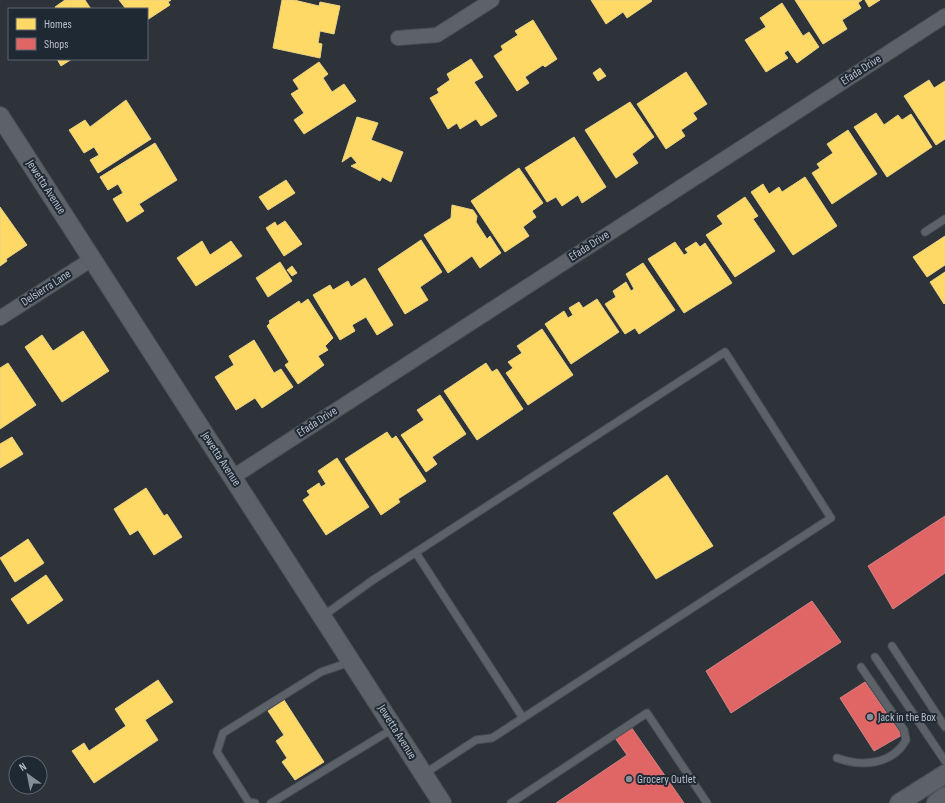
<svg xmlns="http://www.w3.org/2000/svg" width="945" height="803" font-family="'Sofia Sans Condensed',sans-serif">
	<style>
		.homes { fill: #ffd966; stroke: #e9d184 }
		.shops { fill: #e06666; stroke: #d48184 }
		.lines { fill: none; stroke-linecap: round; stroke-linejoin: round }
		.service-casing { stroke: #4a4f54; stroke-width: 9 }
		.minor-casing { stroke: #4a4f54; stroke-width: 16 }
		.tertiary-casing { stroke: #4a4f54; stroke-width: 20 }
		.service { stroke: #5d6168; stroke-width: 7 }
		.minor { stroke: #5d6168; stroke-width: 14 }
		.tertiary { stroke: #5d6168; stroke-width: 18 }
		.poi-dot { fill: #878e97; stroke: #1f2934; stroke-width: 1.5 }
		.labels { text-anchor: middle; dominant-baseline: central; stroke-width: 4; stroke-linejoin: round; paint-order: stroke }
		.street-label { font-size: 12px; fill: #b7bfc9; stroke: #1f2934 }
		.poi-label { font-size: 12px; fill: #b7bfc9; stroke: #1f2934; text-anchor: start }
	</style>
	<rect width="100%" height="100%" fill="#2d3339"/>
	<path class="homes" d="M65,0h20l6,9h-35l-1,-2z
		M119,0h52l-3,2 2,3 -23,15v-11h-21z
		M282,0h12l25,6 1,-4 20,4 -6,28 -14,-3 -2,12 4,1 -2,14 -47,-10z
		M591,0h60l1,1 -25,17 -4,-6 -17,12z
		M795,0h67l-4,3 3,5 -19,12 5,9 -24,15z
		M865,0h15l-11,7z
		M782,3l21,33 6,-4 10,15 -22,16 -9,-13 -4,3 4,5 -22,14 -21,-32 21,-13 -6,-9z
		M533,20l24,39 -12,8 -2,-2 -18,12 4,6 -12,8 -23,-35 9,-6 -2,-4 17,-11 -3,-4z
		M57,59h15l-11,7z
		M471,59l12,18 -9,5 23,34 -16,10 -5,-7 -16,10 -3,-6 -9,6 -18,-31 9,-5 -2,-4 13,-9 -3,-6z
		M319,62l9,12 -5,4 9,14 12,-8 12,17 -52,33 -10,-14 10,-7 -13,-19 8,-5 -6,-9z
		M600,68l6,8 -8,5 -5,-8z
		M686,72l21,32 -14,9 4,6 -16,11 4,6 -19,13 -29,-45z
		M929,80l5,8 11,-7v58l-9,6 -32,-49z
		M126,100l25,39 -53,34 -8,-13 9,-5 -5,-8 -10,6 -15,-23 16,-10 5,7z
		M630,102l24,35 -22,17 6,9 -22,15 -31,-48z
		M876,113l8,12 14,-10 4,5 9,-6 21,33 -45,30 -33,-50z
		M357,117l21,6 -7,17 32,12 -12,30 -9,-5 -2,4 -29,-15 6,-3 -6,-7 -9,6z
		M848,130l29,44 -45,30 -20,-31 8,-5 -3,-4 16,-11 -6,-9z
		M574,137l32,50 -24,16 -4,-8 -16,11 -6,-9 -9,5 -22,-34z
		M155,143l22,37 -38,24 5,7 -17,11 -14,-23 10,-6 -5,-9 -10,6 -8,-13z
		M519,168l24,35 -11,8 4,6 -13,10 6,9 -24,16 -34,-51z
		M805,177l32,49 -44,29 -42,-63 12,-8 6,10 10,-7 3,5z
		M286,180l9,13 -27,17 -9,-13z
		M745,197l13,19 -5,3 22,32 -40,26 -29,-42 17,-11 -6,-8z
		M452,205l21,5 4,6 -1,6 11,17 3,-3 11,17 -21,15 -8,-12 -24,17 -24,-38 27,-17z
		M0,207l27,38 -21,14 1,2 -7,5z
		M285,221l17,23 -18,12 -18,-28 9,-6 2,4z
		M945,236v29l-18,12 -14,-20z
		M421,240l21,32 -22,15 8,13 -23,14 -27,-45z
		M202,241l8,14 21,-14 11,15 -46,30 -19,-28z
		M675,242l9,13 4,-2 -3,-4 11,-7 4,5 5,-4 27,40 -48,30 -36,-54z
		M280,262l12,19 -24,16 -12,-19z
		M643,263l32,47 -36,24 -4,-6 -10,6 -20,-30 11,-7 -3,-6 13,-9 5,9 3,-2 -8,-15z
		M292,266l5,7 -5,3 -5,-6z
		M945,272v31l-1,1 -14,-22z
		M365,278l28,47 -16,10 -11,-18 -14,8 3,6 -15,9 -27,-45 17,-10 3,5 15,-9 3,6z
		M308,299l25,39 -8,8 3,4 -10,6 6,9 -26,19 -13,-19 4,-3 -22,-36 3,-3 -1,-2 30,-20 2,3z
		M597,299l22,33 -48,32 -26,-40 19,-13 4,7 5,-3 -4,-7 10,-6 4,6z
		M542,329l31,46 -45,30 -22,-32 7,-5 -5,-6 14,-9 -5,-7z
		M83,331l26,40 -47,31 -37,-55 17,-12 11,16z
		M254,340l20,33 7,-4 12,18 -31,21 -7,-10 -19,12 -21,-33 19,-12 -5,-9z
		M8,363l28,42 -36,24v-61z
		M486,363l6,9 5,-3 26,40 -46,31 -33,-49z
		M440,395l26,39 -34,23 5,7 -11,8 -25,-37 23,-15 -7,-10z
		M387,432l5,7 4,-3 30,45 -28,18 2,3 -19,13 -36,-56z
		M12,437l11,17 -23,14v-24z
		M337,458l32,49 -43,28 -23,-35 7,-5 -3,-4 12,-8 2,4 5,-3 -8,-13z
		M667,475l46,71 -57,33 -43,-66z
		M146,488l18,28 3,-2 15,23 -28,18 -16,-25 -8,5 -16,-26z
		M28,539l16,24 -29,19 -15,-24z
		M46,575l17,25 -35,24 -17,-25z
		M158,680l15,22 -28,18 13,20 -64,43 -22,-32 12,-8 5,8 37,-25 -11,-17z
		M284,700l40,62 -29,18 -13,-18 5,-4 -11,-17 8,-6 -16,-24z"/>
	<path class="shops" d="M945,516v57l-52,36 -25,-43z
		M812,601l29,41 -110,71 -25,-42z
		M865,682l37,53 -28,16 -34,-53z
		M631,727l53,76h-128l71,-48 -12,-17z"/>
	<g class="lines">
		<defs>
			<path id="service" d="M925,232l20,-13
				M416,553l107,165
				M323,616l50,-36 352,-228 106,166 -339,220 -16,2 -52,34
				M892,646l53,81
				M875,657l70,104
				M837,758c25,9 55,7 69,-18l-2,-10 -43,-63
				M255,803l-7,-2 -31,-49 6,-19 98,-61 29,-10
				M271,803l123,-75
				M511,803l136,-90 60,90"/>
			<path id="minor" d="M398,38l39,-3 55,-35
				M0,318l92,-59
				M233,477l712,-461"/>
			<path id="tertiary" d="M0,116l442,687
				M899,803l46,-29
				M936,803l9,-7"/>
		</defs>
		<use href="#service" class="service-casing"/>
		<use href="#minor" class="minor-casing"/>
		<use href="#tertiary" class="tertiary-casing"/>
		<use href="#service" class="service"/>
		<use href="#minor" class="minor"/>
		<use href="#tertiary" class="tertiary"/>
	</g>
	<g class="poi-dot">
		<circle cx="870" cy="717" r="4"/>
		<circle cx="629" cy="779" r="4"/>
	</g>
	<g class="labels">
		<g class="street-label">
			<text transform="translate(861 70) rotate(-33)">Efada Drive</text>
			<text transform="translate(46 187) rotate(57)">Jewetta Avenue</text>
			<text transform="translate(589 246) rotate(-33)">Efada Drive</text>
			<text transform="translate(46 288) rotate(-33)">Delsierra Lane</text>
			<text transform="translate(317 422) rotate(-33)">Efada Drive</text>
			<text transform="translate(221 459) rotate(57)">Jewetta Avenue</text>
			<text transform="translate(397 732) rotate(58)">Jewetta Avenue</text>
		</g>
		<g class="poi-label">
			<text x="878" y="717">Jack in the Box</text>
			<text x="637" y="779">Grocery Outlet</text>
		</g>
	</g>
	<rect x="8" y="8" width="140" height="52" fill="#1f2934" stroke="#5c6570"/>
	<rect x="16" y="18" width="20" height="12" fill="#ffd966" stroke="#5c6570"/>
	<text x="44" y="28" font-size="12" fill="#b7bfc9">Homes</text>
	<rect x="16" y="38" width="20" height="12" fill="#e06666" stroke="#5c6570"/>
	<text x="44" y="48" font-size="12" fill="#b7bfc9">Shops</text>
	<g transform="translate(28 775) rotate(327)"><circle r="19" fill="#1f2934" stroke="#5c6570"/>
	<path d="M0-3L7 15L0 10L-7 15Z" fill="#878e97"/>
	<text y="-6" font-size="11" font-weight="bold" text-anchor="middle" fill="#b7bfc9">N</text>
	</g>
</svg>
